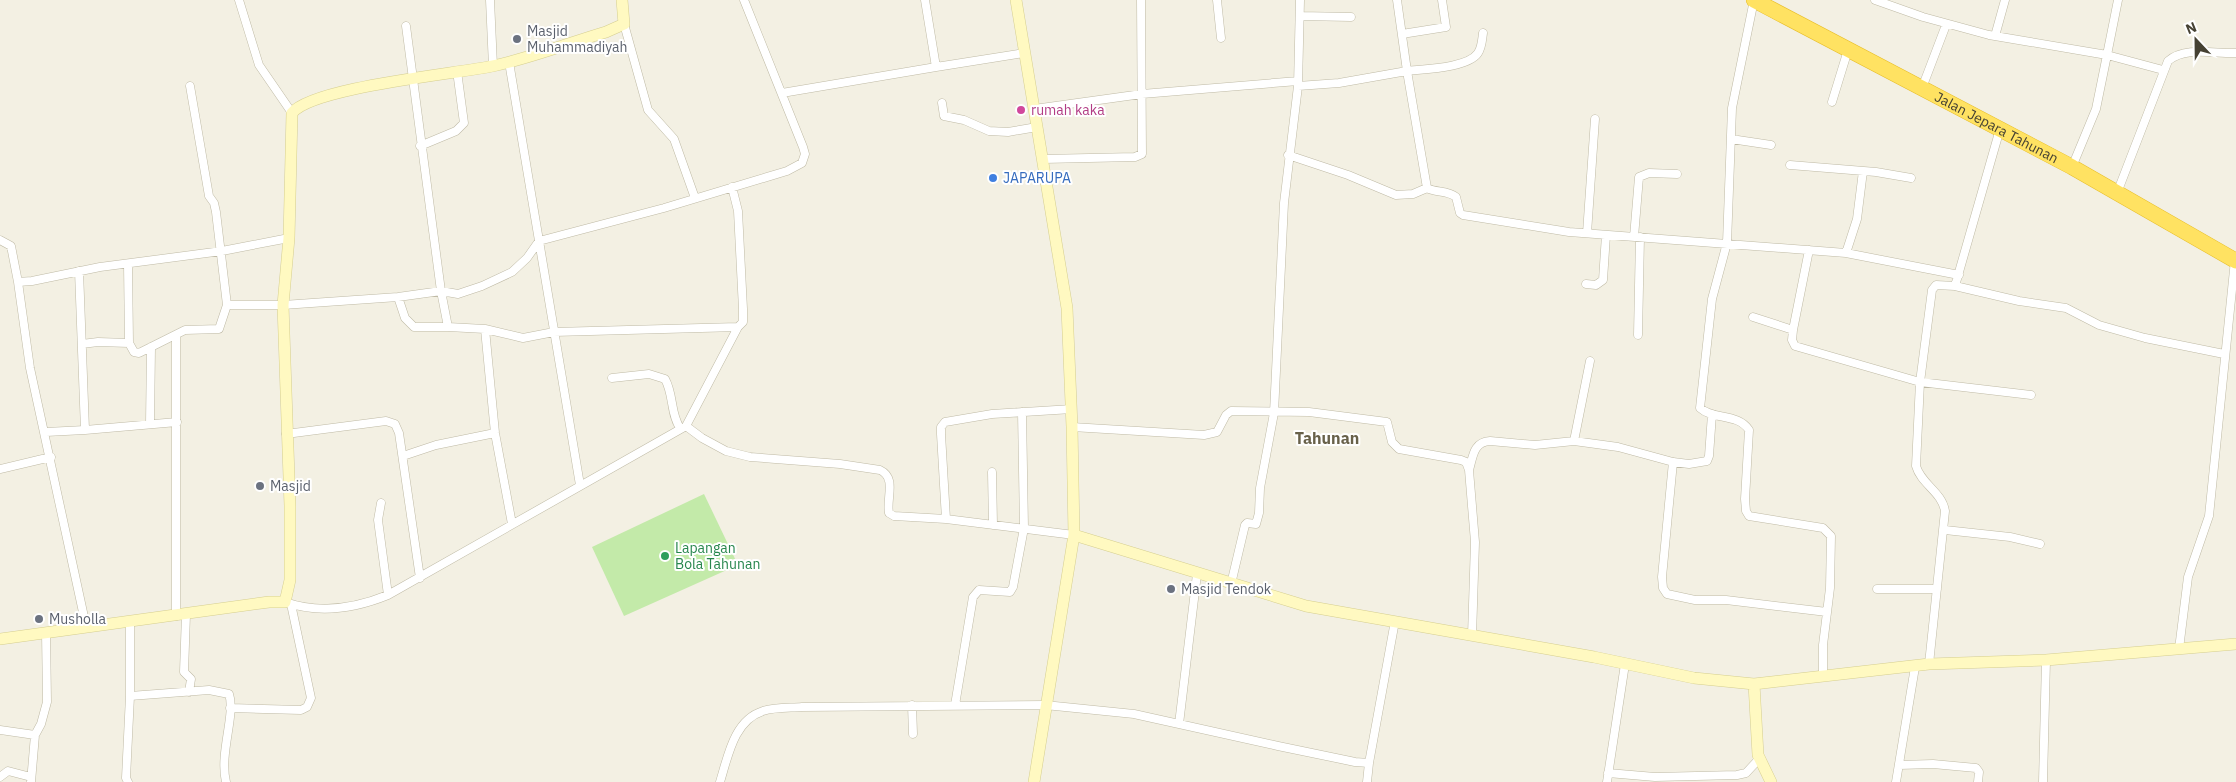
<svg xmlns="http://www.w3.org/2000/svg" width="2236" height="782" font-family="'IBM Plex Sans',sans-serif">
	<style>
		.green { fill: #c3eaa9 }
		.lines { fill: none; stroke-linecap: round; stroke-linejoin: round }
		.street-casing { stroke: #bfbaa5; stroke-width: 9 }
		.secondary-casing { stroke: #d5ce90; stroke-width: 12 }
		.highway-casing { stroke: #e7bd29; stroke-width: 16 }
		.street { stroke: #fff; stroke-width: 8 }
		.secondary { stroke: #fff9c1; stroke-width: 11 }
		.highway { stroke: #ffe262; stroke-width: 15 }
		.worship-dot { fill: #6b7280; stroke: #fff; stroke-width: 2 }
		.hotel-dot { fill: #d1479c; stroke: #fff; stroke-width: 2 }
		.shop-dot { fill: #3f7fe0; stroke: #fff; stroke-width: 2 }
		.leisure-dot { fill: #2e9e5b; stroke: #fff; stroke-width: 2 }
		.labels { text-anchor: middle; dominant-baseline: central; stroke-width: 4; stroke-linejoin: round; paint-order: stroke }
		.worship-label { font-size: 14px; fill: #5b616d; stroke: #fff; text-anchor: start }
		.hotel-label { font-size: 14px; fill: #b23c85; stroke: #fff; text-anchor: start }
		.street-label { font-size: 14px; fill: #454133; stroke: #fff }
		.shop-label { font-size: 14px; fill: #366cbe; stroke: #fff; text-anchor: start }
		.leisure-label { font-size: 14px; fill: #27864d; stroke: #fff; text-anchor: start }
		.quarter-label { font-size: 16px; font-weight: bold; fill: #68614a; stroke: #fff }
	</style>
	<rect width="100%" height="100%" fill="#f3f0e3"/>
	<path class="green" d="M704,494l34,71 -114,51 -32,-69z"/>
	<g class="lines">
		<defs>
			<path id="street" d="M239,0l20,65 33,48
				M490,0l3,66
				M925,0l11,67 88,-14
				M1217,0l4,38
				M1397,0l10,71c17,-2 61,-3 71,-18 4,-6 4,-13 5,-20
				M1754,0l-22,108 -5,135 -15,56 -12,109c13,12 38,5 49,22l-4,69 1,12 3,5 74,12 8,8 -1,52 -7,57v31
				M1875,0l48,17 66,18 118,20 -11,54 -24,58
				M2118,0l-11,55 56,15
				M1300,16l51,1
				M624,24l24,86 26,29 21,59
				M406,26l35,265 7,36 37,2 38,9 31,-6 184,-5 5,-5v-13l-5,-98 -6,-24
				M1402,34l44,-7 -4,-27
				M1995,36l10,-36
				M509,62l71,423
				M190,86l19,110 5,7 2,9 11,93h56l115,-8 43,-6 17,3 24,-8 30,-14 15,-14 12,-17 125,-33 123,-37 15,-8 3,-9 -2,-7 -59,-147
				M1298,86l41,-3 68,-12 20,117c9,5 20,2 29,9l4,16 3,2 106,17 277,21 113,22
				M1922,88l24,-63
				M782,93l154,-26
				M1832,102l16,-52
				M942,103l2,13 20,4 25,11 19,1 29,-5
				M1034,109l108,-15 156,-13
				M1731,139l40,6
				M420,146l36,-15 8,-8 -7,-52
				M1288,155l60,20 48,20 17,-1 14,-6
				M1043,159l92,-2 7,-3 -1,-154
				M1790,165l86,7 35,6
				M2117,193l51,-132c17,-15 47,-7 68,-8
				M1587,233l8,-114
				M1634,237l5,-60 10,-4 28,1
				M0,240l11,6 7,36
				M1809,250l-16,80 -1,10 3,6 125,36 111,13
				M1846,253l11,-34 6,-48
				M128,264l1,79 5,9 5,1 46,-23 34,-1 8,-24
				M79,271l6,159 92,-8
				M1586,284l10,1 7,-5 3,-45
				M1955,286l64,15 47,7 33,17 46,13 79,16
				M398,297l7,21 9,9h34
				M1753,317l40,13
				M485,329l10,104 17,91
				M1638,335l2,-98
				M176,336v280
				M82,344l16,-2 31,1
				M612,378l37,-4 16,5c9,16 5,34 15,49
				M150,424l1,-77
				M686,426l52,-99
				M1072,427l132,8 13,-3 9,-17 5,-4 78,1 78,10 5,20 7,7 62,11 5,2 3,8 6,72 -3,94
				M46,432l39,-2
				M286,434l100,-13 9,3 4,9 21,145
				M1574,441l16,-80
				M403,456l33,-11 59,-12
				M1673,462l-11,115 1,11 4,6 28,6h31l101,12
				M0,469l51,-12
				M1469,470c4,-13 4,-28 21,-29l45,4 39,-4 44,6 55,15 16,2 18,-3 2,-5 3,-42
				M992,472l1,53
				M381,503l-3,17 10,75
				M946,519l-5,-85v-7l4,-5 47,-8 80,-5
				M1945,530l65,7 30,7
				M1231,584l14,-59 2,-2 9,1 3,-11 1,-25 14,-75 10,-210 14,-117 2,-86
				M1877,589h60
				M285,602c34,12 71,6 103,-7l298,-169 16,12 24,13 24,6 90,7 40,6c17,8 6,28 9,43l5,3 52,3 128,16
				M186,614l-2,58 7,7 -2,13
				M86,626l-56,-258 -12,-86 14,-1 68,-14 122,-16 67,-13
				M2179,649l9,-72 21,-61 26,-256
				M1929,664l16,-153c-3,-19 -24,-27 -29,-45l4,-84 12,-92 4,-5 19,1 45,-157
				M130,696l79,-6 20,4c7,20 -10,59 -3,88
				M912,705l1,29
				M955,705l18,-108 6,-7 31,2 3,-5 11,-59 -2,-116
				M230,708l71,2 6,-3 4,-9 -20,-94
				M1179,724l18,-150
				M0,730l35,5
				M1899,765l34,-1 43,4 3,4 -1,10
				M1608,773l47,4 82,-2 9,-2 13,-14
				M0,777l8,-6 23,6
				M31,782l4,-47 6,-11 6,-22 -1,-70
				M128,782l-2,-4 4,-82v-75
				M720,782c8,-26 14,-62 43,-71 12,-4 27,-3 39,-4l243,-2 89,9 144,32 77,16 14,1 26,-142
				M1367,782l2,-19
				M1607,782l18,-118
				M1896,782l19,-115
				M2043,782l3,-122"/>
			<path id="secondary" d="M1016,0l51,308 5,119 2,108 232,71 288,51 100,21 60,6 175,-20 117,-4 190,-16
				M0,639l269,-37h16l5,-22v-74l-7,-201 6,-67 3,-125c21,-26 164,-39 201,-47 38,-8 76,-23 113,-34l18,-8 -2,-24
				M1754,684l4,71 13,27
				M1034,782l40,-247"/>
			<g id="highway">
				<path id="s1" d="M1754,0l318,167 164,94"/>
			</g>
		</defs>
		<use href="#street" class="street-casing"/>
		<use href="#secondary" class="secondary-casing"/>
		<use href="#highway" class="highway-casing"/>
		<use href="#street" class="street"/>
		<use href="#secondary" class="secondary"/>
		<use href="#highway" class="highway"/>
	</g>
	<g class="worship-dot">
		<circle cx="517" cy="39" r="5"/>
		<circle cx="260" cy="486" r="5"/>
		<circle cx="1171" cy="589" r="5"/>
		<circle cx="39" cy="619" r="5"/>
	</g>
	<circle class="hotel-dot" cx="1021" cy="110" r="5"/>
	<circle class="shop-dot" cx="993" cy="178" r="5"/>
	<circle class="leisure-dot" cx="665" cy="556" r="5"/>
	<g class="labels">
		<g class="worship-label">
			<text x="527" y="31">Masjid<tspan x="527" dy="16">Muhammadiyah</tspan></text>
			<text x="270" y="486">Masjid</text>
			<text x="1181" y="589">Masjid Tendok</text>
			<text x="49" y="619">Musholla</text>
		</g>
		<g class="hotel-label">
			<text x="1031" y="110">rumah kaka</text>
		</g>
		<g class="street-label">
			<text stroke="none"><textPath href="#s1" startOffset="274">Jalan Jepara Tahunan</textPath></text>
		</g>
		<g class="shop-label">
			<text x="1003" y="178">JAPARUPA</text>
		</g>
		<g class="leisure-label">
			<text x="675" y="548">Lapangan<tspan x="675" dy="16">Bola Tahunan</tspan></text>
		</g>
		<g class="quarter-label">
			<text x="1327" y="438">Tahunan</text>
		</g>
	</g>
	<g transform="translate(2196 40) rotate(338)" stroke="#ffffff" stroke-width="4" paint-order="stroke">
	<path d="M0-4L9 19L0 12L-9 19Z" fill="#454133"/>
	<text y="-8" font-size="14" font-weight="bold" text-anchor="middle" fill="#454133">N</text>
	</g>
</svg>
